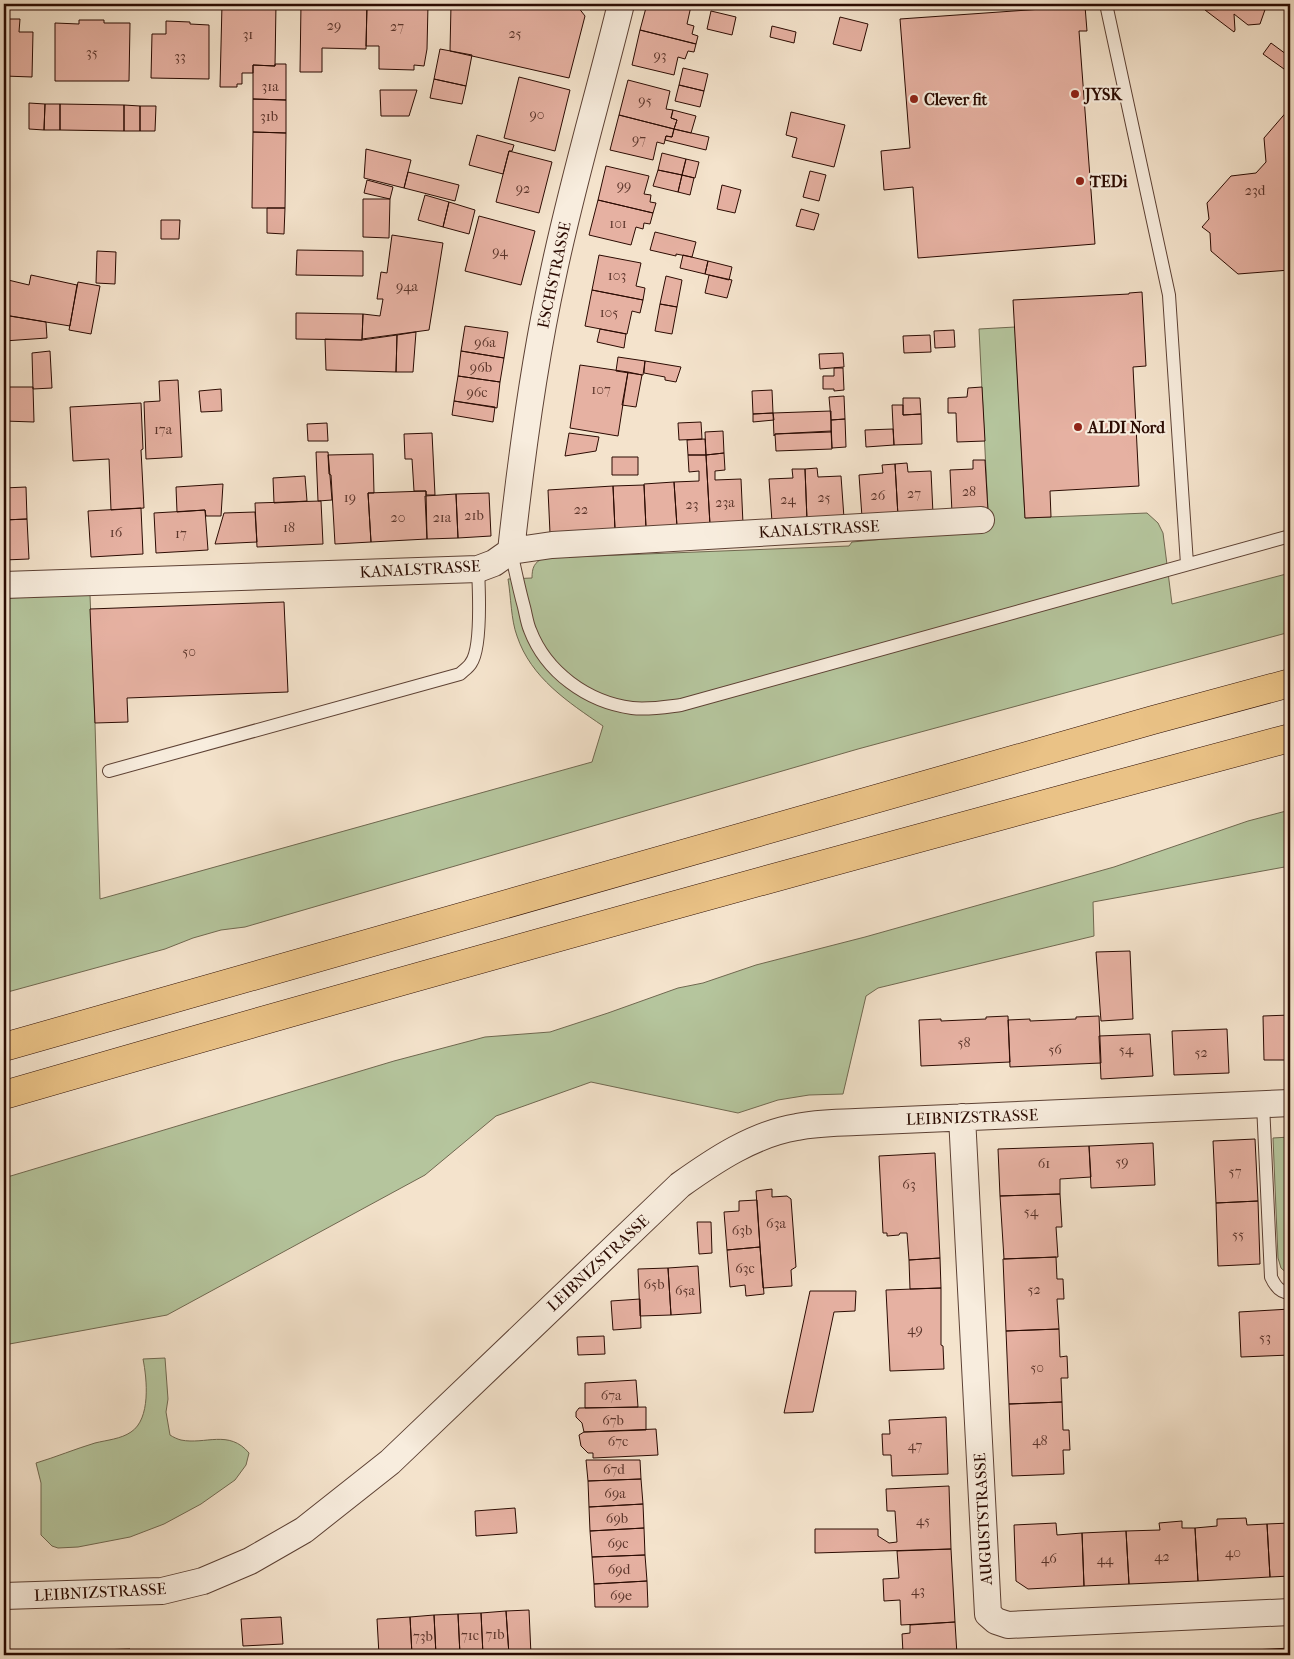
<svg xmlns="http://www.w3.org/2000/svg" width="1294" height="1659" font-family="'IM FELL French Canon',serif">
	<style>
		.green { fill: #b5c59d; stroke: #706850 }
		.building { fill: #e6b1a2; stroke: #2b0b02 }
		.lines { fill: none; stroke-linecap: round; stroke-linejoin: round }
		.service-casing { stroke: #5d4134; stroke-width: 14 }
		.minor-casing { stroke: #5d4134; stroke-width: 28 }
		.motorway-casing { stroke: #2b0b02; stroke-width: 29 }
		.service { stroke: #f8edde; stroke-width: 12 }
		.minor { stroke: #f8edde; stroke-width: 26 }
		.motorway { stroke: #eac286; stroke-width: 28 }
		.poi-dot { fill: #8f2418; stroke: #f8edde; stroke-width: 2 }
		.labels { text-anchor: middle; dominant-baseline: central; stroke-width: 4.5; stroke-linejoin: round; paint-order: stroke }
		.number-label { font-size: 14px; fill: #5a342a }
		.poi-label { font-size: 16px; font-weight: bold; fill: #2b0b02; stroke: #f8edde; text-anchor: start }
		.street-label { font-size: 16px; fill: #2b0b02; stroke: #f8edde }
	</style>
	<rect width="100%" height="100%" fill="#f4e3cc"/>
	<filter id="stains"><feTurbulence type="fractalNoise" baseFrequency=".004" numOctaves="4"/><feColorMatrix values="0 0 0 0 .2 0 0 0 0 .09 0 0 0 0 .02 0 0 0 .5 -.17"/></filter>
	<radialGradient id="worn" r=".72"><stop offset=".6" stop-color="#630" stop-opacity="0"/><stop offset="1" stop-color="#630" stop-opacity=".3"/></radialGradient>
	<path class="green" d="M1015,327l10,191 122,-5 11,10 5,10 9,71 118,-31v59l-432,117 -613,178 -24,3 -28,8 -28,11 -161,44v-395l86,-3 5,128 5,176 492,-137 11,-36c-35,-24 -72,-48 -86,-90 -6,-16 -6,-39 -9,-57l24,-1c0,-10 2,-16 12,-20l305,-12 3,-4 78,-7 58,-24 -9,-182z
		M1290,810v56l-197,36 1,34 -216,52 -12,8 -23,98 -34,1 -31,5 -40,13 -147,-31 -95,34 -71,59 -258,140 -163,30v-167l390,-117 91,-24 65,-5 58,-19 70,-25 25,-5 53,-18 109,-28 249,-70 134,-46z
		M1290,1137v139l-9,-8 -3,-10 -5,-120z
		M165,1358l3,41 -2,13 4,23c3,2 7,4 11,5 24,5 48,-11 68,13l-3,12 -11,15 -34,24 -37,20 -34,13 -52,10 -20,1 -6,-2 -11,-11v-52l-5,-20c20,-6 39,-14 59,-20 12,-3 26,-4 36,-11 20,-13 16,-53 12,-73z"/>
	<path class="building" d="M222,4h54l-1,62 -22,-1v8h-11v11h-5v3h-17z
		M301,4h66l-1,45 -44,-1v24h-22z
		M367,4l61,1 -1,44 -3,17 -10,-1v5l-35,-1v-23h-13z
		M647,4h34l10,2 -4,18 7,2 -2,8 6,2 -2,8 -56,-14z
		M1228,4h62l-58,3z
		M1231,4h36l-7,20 -12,1 -14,-11 1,16 -1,2 -29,-22 27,-1z
		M451,5l127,2 7,9 -16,62 -119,-27z
		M1085,6l2,25h-8l16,213 -177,14 -5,-71 -29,3 -3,-39 29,-3 -10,-129z
		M711,11l25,6 -4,18 -25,-6z
		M840,17l28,7 -7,27 -28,-7z
		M4,19h16l-1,13h14l-1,45 -28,-1z
		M79,20h25v3h26l-1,58h-74v-58l24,1z
		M166,21l24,1v2l19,1v54l-58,-1 1,-44h14z
		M772,26l24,6 -2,11 -24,-6z
		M640,30l56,14 -2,8 -6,-1 -3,8 -7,-2 -4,18 -42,-10z
		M1271,43l19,14v4l-6,8 -21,-15z
		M440,49l32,6 -6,31 -32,-7z
		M275,64h11v36l-33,-1v-34l22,1z
		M683,68l25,6 -4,17 -25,-6z
		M519,77l51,13 -15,61 -51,-13z
		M434,79l32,7 -4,18 -32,-6z
		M628,80l42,11 -4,18 7,1 -2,8 6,2 -3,9 -55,-14z
		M679,85l25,6 -4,16 -25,-6z
		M380,90h37l-8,26h-28z
		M253,99l33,1v33l-33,-1z
		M29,103l16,1 -1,26 -15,-1z
		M45,104h15v26h-16z
		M60,104l64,1v26l-64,-1z
		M124,105l16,1v25h-16z
		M140,106h16l-1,25h-15z
		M1289,109l1,1v160l-52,4 -27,-23 -1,-18 -8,-6 7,-8 -2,-16 24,-27 25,-3 10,-11 -2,-24z
		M673,110l23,6 -5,17 -17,-4 3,-9 -6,-2z
		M791,112l54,13 -11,42 -42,-10 5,-19 -11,-3z
		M619,115l55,14 -2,8 -6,-1 -2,8 -7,-2 -4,18 -43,-10z
		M674,129l35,8 -3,13 -41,-10 1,-4 6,1z
		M253,132l33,1 -1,75h-33z
		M477,135l37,10 -2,6h-3l-6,23 -34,-9z
		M366,149l45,11 -7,28 -40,-10z
		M509,151l43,11 -13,51 -43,-11z
		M662,153l24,6 -4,16 -24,-5z
		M686,159l13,3 -4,16 -13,-3z
		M606,166l43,10 -5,18 7,1 -1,7 6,1 -3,10 -55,-13z
		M658,170l24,5 -4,17 -25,-6z
		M810,171l16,4 -7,26 -16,-4z
		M408,172l51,13 -4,16 -51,-13z
		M682,175l12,3 -4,17 -12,-3z
		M367,180l26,7 -3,12 -26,-6z
		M722,185l19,5 -6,23 -18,-4z
		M425,195l24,7 -6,25 -25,-7z
		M363,199h27l-1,39 -26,-1z
		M598,200l55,13 -3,11 -6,-1 -1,6 -7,-2 -5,18 -42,-10z
		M449,202l26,8 -6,24 -26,-7z
		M267,208h18l-1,26 -17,-1z
		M801,209l18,5 -5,16 -18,-4z
		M479,216l56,15 -14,54 -56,-14z
		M161,220h19l-1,19h-18z
		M655,232l41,10 -4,15 -16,-3v2l-26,-6z
		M392,235l51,8 -14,87 -67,9 1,-25 17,2 3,-17h-6l4,-27 6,1z
		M297,250l66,1v25l-67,-1z
		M97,251l19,1 -1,32 -19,-1z
		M599,255l42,8 -5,23 9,2 -2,12 -51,-10z
		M683,255l25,6 -3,13 -25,-6z
		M708,261l24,6 -3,13 -24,-6z
		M31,275l46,10 -7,41 -66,-11v-36l25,6z
		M709,275l23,5 -5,18 -22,-5z
		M666,276l16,4 -5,27 -17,-3z
		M78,282l22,4 -9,48 -22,-4z
		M592,290l51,10 -3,13 -8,-2 -5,23 -42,-8z
		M1142,292l4,74 -13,1 6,119 -89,5 1,26 -26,1 -12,-218 116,-6v-1z
		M660,304l17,3 -5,27 -17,-3z
		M296,313l67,1 -1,26 -66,-1z
		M4,315l42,7 1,16 -43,3z
		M465,326l43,6 -4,26 -43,-7z
		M600,329l26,5 -2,14 -27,-6z
		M954,330l1,17 -20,1 -1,-17z
		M416,332l-3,40h-17l1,-37z
		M397,335l-1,37 -70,-2 -1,-31 37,1z
		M930,335l1,17 -27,1 -1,-17z
		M50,351l2,37 -19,1 -1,-36z
		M461,351l43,7 -4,24 -42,-6z
		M843,353l1,14 -24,2 -1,-15z
		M618,357l27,4 -2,14 -27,-4z
		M645,361l36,6 -5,15 -11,-2v-3l-21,-4z
		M580,365l48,7 -10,64 -48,-8z
		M834,368h9l1,22 -10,1v-2h-11v-13h11z
		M628,372l14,3 -6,32 -14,-2z
		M458,376l42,6 -3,26 -43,-7z
		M178,380l4,77 -36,2 -2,-57 16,-1 -1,-20z
		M4,387h29l1,35 -30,-1z
		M982,387l3,54 -28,1 -1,-29h-8v-15l19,-1 1,-9z
		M221,389l1,22 -21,1 -2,-21z
		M772,390l1,23 -20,1 -1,-23z
		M844,396l1,23 -14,1 -2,-23z
		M903,398h17l1,16 -18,1z
		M454,401l41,6 -2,15 -41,-7z
		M141,403l2,46 -2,1 3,58 -33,2 -2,-51 -36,2 -3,-54z
		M892,405h11v10l18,-1 1,30 -28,1z
		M831,411v21l-56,2 -1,2 -1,-23z
		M773,413l1,7 -21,2v-8z
		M845,419l1,28 -14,1 -1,-28z
		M701,422l1,17 -23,1 -1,-17z
		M327,423l1,18h-20l-1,-17z
		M893,429l1,16 -28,2 -1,-17z
		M723,431l1,22 -18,2 -1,-23z
		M831,431l1,18 -56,2 -1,-17z
		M432,433l3,62h-9v-4h-12l-2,-32h-7l-1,-25z
		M569,433l30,4 -3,14 -31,5z
		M705,439l1,16h-18l-1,-15z
		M316,452h12l4,48 -14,1z
		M724,453l1,17 -10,1v9l26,-1 2,45 -33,1 -4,-70z
		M373,454l1,39h-6l3,49 -36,2 -4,-69 -2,-1 -1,-19z
		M688,455h18l4,70 -33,2 -3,-45 25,-1v-10l-10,1z
		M612,457h26v18h-26z
		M973,460h12l3,51 -36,2 -2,-43 23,-1z
		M907,463l1,9 23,-1 2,43 -35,2 -3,-52z
		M895,464l3,52 -36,1 -3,-42 24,-2 -1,-8z
		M817,468l1,9 23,-1 3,42 -37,2 -2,-51z
		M792,469h13l2,51 -35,2 -3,-43 24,-1z
		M305,476l2,25 -33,2 -1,-25z
		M674,482l3,44 -31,2 -2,-44z
		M223,484l-2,32h-15l-1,-6 -28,2 -1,-25z
		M644,485l2,43 -31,1 -2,-43z
		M613,486l2,44 -65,3 -2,-43z
		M26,487l1,32 -23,1v-32z
		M426,491l1,48 -56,3 -3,-49z
		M489,493l2,43 -33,2 -2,-44z
		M456,494l2,44 -31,1 -2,-43z
		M321,501l2,43 -66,3 -2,-44z
		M141,508l2,46 -52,3 -3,-46z
		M205,510l3,40 -52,3 -2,-40z
		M255,512l2,30 -42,2 9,-31z
		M27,519l2,40 -25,1v-40z
		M284,602l4,90 -161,6 1,24 -33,1 -5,-114z
		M1130,951l3,68 -32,2 -5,-69z
		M1290,1015v45h-26l-1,-44z
		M1008,1016l2,46 -89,4 -2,-46 22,-1v2l45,-2v-2z
		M1099,1016l2,47 -91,4 -2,-47 22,-1v2l46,-2v-2z
		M1227,1029l2,44 -55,2 -2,-44z
		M1150,1034l3,42 -52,3 -2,-43z
		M1255,1139l3,62 -42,2 -3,-62z
		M1153,1143l2,42 -64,3 -2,-42z
		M1089,1146l2,31 -31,2v15l-60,2 -2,-47z
		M935,1153l5,105 -31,2 -2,-27h-7l-1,2 -12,1v-3h-4l-4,-77z
		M772,1189v8l15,-1 4,3 5,68 -5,3 1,16 -29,2 -7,-97z
		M1060,1194l2,33h-6l2,30 -54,2 -4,-63z
		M757,1200l3,47 -33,3 -3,-38 15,-1v-10z
		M1258,1201l2,63 -42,2 -2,-63z
		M697,1222h14l1,31 -13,1z
		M760,1247l4,47 -18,2 -1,-11 -15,2 -3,-37z
		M1056,1257l1,22h6l1,20h-7l2,30 -53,2 -3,-72z
		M940,1258l1,30 -31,1 -1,-29z
		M698,1266l3,47 -30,2 -3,-47z
		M668,1268l3,47 -31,1 -2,-47z
		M941,1288v57l2,1 1,23 -54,2 -4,-81z
		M810,1291h46l-1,20 -21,1 -21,100 -29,1z
		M640,1299l1,29 -28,2 -2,-29z
		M1290,1309v46l-49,2 -2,-45z
		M1059,1329l1,28 7,-1 1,22h-7l1,24 -53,2 -3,-73z
		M604,1336l1,18 -27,1 -1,-18z
		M636,1380l2,27 -53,1v-25z
		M1062,1402l1,28h6l1,20h-7l1,24 -52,2 -3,-72z
		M646,1407v23l-62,2 -2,-9 -6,-6v-5l3,-4z
		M946,1417l2,57 -56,2 -1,-21h-8l-1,-21h8l-1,-14z
		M656,1429l2,26 -65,3v-5h-5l-7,-7 -2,-11 5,-3z
		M586,1460h54l1,19 -53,2z
		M641,1479l2,25 -54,3 -1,-26z
		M949,1486l2,63 -136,4v-24h63v7l11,7 8,-1 -2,-31h-8l-1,-22z
		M643,1504l1,24 -54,3 -1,-24z
		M515,1508l2,25 -41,3 -1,-25z
		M1246,1518l1,7 20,-1 3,53 -72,4 -3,-53 22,-2v-7z
		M1182,1521v7h13l3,53 -69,3 -3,-53 34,-1 -1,-7z
		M1056,1523l1,12 25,-2 2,53 -56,3 -12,-8 -2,-56z
		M1290,1523v53l-20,1 -3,-53z
		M644,1528l1,27 -53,2 -2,-26z
		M1126,1531l3,53 -45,2 -2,-53z
		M951,1549l4,73 -54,3 -1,-25 -16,1 -1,-22 16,-1 -2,-27z
		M645,1555l2,26 -53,3 -2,-27z
		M647,1581l1,26h-53l-1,-23z
		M529,1610l2,45h-22l-3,-44z
		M506,1611l3,44h-26l-2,-42z
		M481,1613l2,42h-23l-2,-41z
		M458,1614l2,41h-24l-2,-40z
		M434,1615l2,40h-24l-2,-38z
		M281,1617l2,27 -40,2 -2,-27z
		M410,1617l2,38h-33l-2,-36z
		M955,1622l2,33h-65v-1l11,-1 -1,-19 8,-1v-8z
		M1290,1648v7h-18v-6z
		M130,1649v6h-32v-5z
		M1272,1649v6h-60v-3z
		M4,1652h13l3,3h-16z
		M1212,1652v3h-60z"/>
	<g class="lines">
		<defs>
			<path id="service" d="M1106,4l63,291 18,269
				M511,551c4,19 8,38 13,56 2,8 3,16 6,23 16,42 57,72 102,78 16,2 33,-1 49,-3l609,-169
				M109,771l351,-97c3,-3 9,-7 11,-11 11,-15 8,-74 7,-94
				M1263,1104l8,173c4,9 9,16 19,16"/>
			<path id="minor" d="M511,551c10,-92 22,-185 42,-276 19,-91 46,-181 68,-271
				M4,585l474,-16 16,-6 17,-12 41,-6 429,-25
				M962,1117l26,497 8,7 12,4 282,-13
				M4,1596l158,-5 41,-10 47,-20 54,-31 86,-68 290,-277c35,-25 74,-51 117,-58 19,-4 39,-4 59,-5l434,-19"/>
			<path id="motorway" d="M4,1047l1149,-327 137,-37
				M4,1095c427,-124 856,-242 1286,-357"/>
		</defs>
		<use href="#service" class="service-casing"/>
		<use href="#minor" class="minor-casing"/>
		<use href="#motorway" class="motorway-casing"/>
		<use href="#service" class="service"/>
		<use href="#minor" class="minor"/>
		<use href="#motorway" class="motorway"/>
	</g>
	<g class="poi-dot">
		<circle cx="1075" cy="94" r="5"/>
		<circle cx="914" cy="99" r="5"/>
		<circle cx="1080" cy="181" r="5"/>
		<circle cx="1078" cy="427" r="5"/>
	</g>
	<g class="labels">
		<g class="number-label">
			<text x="334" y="25">29</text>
			<text x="397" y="26">27</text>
			<text x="515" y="33">25</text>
			<text x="248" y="34">31</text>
			<text x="92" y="52">35</text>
			<text x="660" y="55">93</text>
			<text x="180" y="56">33</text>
			<text x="270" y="86">31a</text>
			<text x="645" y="100">95</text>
			<text x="537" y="114">90</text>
			<text x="269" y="116">31b</text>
			<text x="639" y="139">97</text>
			<text x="624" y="185">99</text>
			<text x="523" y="188">92</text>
			<text x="1255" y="190">23d</text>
			<text x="618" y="223">101</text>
			<text x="500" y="251">94</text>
			<text x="617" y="275">103</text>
			<text x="407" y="286">94a</text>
			<text x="609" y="312">105</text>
			<text x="485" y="342">96a</text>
			<text x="481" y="367">96b</text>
			<text x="601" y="389">107</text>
			<text x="477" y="392">96c</text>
			<text x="163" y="429">17a</text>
			<text x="969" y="491">28</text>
			<text x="914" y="493">27</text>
			<text x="878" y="495">26</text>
			<text x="350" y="497">19</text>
			<text x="824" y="497">25</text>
			<text x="788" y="499">24</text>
			<text x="725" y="502">23a</text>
			<text x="692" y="504">23</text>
			<text x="581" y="509">22</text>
			<text x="474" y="515">21b</text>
			<text x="398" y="517">20</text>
			<text x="442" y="517">21a</text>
			<text x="289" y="527">18</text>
			<text x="116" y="532">16</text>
			<text x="181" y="533">17</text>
			<text x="189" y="651">50</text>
			<text x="964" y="1042">58</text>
			<text x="1055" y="1049">56</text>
			<text x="1126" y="1049">54</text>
			<text x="1201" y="1052">52</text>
			<text x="1122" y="1161">59</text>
			<text x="1044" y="1163">61</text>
			<text x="1235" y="1171">57</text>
			<text x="909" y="1184">63</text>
			<text x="1031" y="1211">54</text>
			<text x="776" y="1223">63a</text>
			<text x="742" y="1230">63b</text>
			<text x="1238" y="1234">55</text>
			<text x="745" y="1268">63c</text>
			<text x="654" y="1284">65b</text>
			<text x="1034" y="1289">52</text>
			<text x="685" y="1290">65a</text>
			<text x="915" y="1329">49</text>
			<text x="1265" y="1337">53</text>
			<text x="1037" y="1367">50</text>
			<text x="611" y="1395">67a</text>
			<text x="613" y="1420">67b</text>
			<text x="1040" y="1440">48</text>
			<text x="618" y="1441">67c</text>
			<text x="915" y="1445">47</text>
			<text x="614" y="1469">67d</text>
			<text x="615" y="1493">69a</text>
			<text x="617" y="1518">69b</text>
			<text x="923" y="1520">45</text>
			<text x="618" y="1543">69c</text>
			<text x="1233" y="1552">40</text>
			<text x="1162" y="1556">42</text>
			<text x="1049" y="1558">46</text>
			<text x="1105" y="1559">44</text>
			<text x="619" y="1569">69d</text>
			<text x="918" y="1590">43</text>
			<text x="621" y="1595">69e</text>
			<text x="495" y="1634">71b</text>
			<text x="470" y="1635">71c</text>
			<text x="423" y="1636">73b</text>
		</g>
		<g class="poi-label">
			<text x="1085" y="94">JYSK</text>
			<text x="924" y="99">Clever fit</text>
			<text x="1090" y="181">TEDi</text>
			<text x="1088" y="427">ALDI Nord</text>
		</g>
		<g class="street-label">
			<text transform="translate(554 275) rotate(-78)">ESCHSTRASSE</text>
			<text transform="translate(819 529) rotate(-3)">KANALSTRASSE</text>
			<text transform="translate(420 569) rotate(-3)">KANALSTRASSE</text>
			<text transform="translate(972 1117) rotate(-2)">LEIBNIZSTRASSE</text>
			<text transform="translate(598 1263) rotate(-43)">LEIBNIZSTRASSE</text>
			<text transform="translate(983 1519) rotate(-93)">AUGUSTSTRASSE</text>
			<text transform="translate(100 1592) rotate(-3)">LEIBNIZSTRASSE</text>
		</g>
	</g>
	<rect width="1294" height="1659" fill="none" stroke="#f4e3cc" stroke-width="20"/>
	<rect x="5" y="5" width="1284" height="1649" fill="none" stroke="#2b0b02" stroke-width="2.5"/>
	<rect x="10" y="10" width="1274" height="1639" fill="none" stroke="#2b0b02"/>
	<rect width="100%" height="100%" filter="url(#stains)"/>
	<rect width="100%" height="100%" fill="url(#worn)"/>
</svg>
